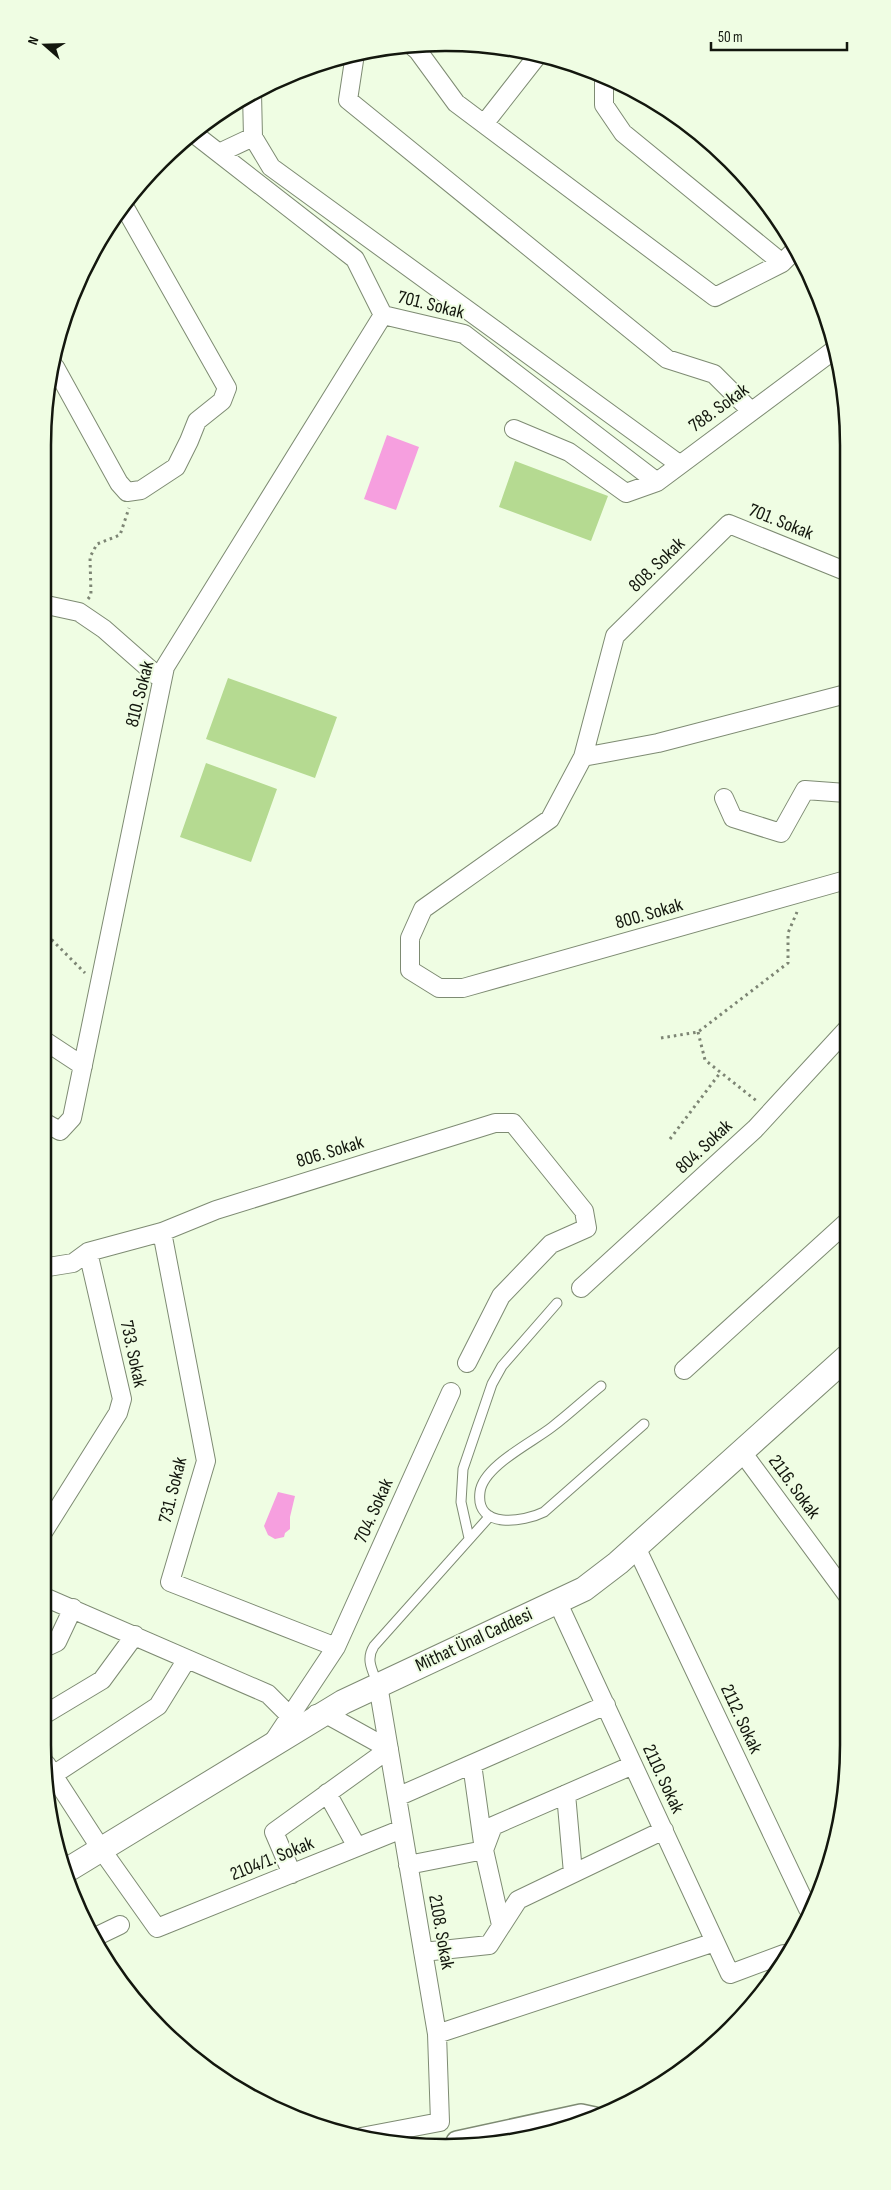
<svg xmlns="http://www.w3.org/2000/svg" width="891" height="2190" font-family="'Sofia Sans Condensed',sans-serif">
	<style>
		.green { fill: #b5da91 }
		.water { fill: #f69fdf }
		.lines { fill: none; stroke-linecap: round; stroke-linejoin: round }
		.service-casing { stroke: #7e8b73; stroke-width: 11 }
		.minor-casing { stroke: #7e8b73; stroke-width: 20 }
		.tertiary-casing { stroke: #7e8b73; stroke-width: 24 }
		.secondary-casing { stroke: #7e8b73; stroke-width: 26 }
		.path { stroke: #7d8574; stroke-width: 3; stroke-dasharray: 2.5 4; stroke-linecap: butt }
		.service { stroke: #fff; stroke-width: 9 }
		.minor { stroke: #fff; stroke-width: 18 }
		.tertiary { stroke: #fff; stroke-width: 21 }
		.secondary { stroke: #fff; stroke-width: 24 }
		.labels { text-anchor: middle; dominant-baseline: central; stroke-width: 4; stroke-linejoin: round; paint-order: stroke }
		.street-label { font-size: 19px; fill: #13170e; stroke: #effde3 }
		.rim { fill: none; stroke: #13170e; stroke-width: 2.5 }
	</style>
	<rect width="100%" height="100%" fill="#effde3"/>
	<path class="green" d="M515,461l93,35 -17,45 -92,-34z
		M228,678l109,39 -22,61 -109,-39z
		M206,763l71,26 -26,73 -71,-25z"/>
	<path class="water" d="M387,435l32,12 -23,63 -32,-11z
		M278,1492l17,4 -5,21v12l-5,4 -1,4 -9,2 -7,-4 -4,-9z"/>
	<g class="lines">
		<defs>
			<path id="service" d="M601,1386c-16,13 -32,28 -49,41 -19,15 -69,39 -72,65 -5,38 44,30 64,20l100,-88
				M469,1538l-8,-36 2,-33 29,-85 10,-18 55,-63
				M378,1685c-5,-14 -13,-25 -4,-39l116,-130"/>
			<path id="minor" d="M411,45l7,6 38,52 259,194 67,-34 11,-11
				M355,54l-7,46 319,259 47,15 37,37
				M604,78v27l19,28 159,130
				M252,93l1,44
				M484,124l54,-69
				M193,133l162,126 28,56 81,19 193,148
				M253,137l18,30 408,297
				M219,153l34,-16
				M55,367l64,116 8,9 14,-2 35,-23 13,-26 8,-20 25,-20 5,-13 -103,-182
				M514,429l55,23 57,41 31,-11 177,-132
				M845,571l-116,-47 -114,112 -32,121 -33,62 -127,90 -13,29v32l29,18h24l383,-108
				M42,604l37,8 25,17 58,51
				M583,757l75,-14 188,-49
				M724,798l9,20 48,15 24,-43 41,3
				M42,1039l41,27
				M42,1121l18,10 12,-13 93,-451 218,-352
				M162,1232l44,229 -36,121 166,65
				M42,1268l31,-5 15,-11 74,-20 54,-22 279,-87h18l71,88 3,17 -36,16 -50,52 -34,67
				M581,1288l174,-159 92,-100
				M684,1370l163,-148
				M742,1452l106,144
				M42,1534l76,-121 4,-14 -34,-147
				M636,1547l172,362
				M42,1596l226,98 22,22
				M557,1601l173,373 54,-20
				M42,1649l15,-7 16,-34
				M316,1714l8,-1 65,36
				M42,1716l60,-36 33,-45
				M273,1742l63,-95 115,-255
				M46,1764l55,85 56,79 245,-99
				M53,1775l105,-69 29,-47
				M327,1793l30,54
				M566,1794l7,79
				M397,1797l209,-92
				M408,1865l76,-15 -12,-86
				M292,1874l-18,-42 115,-83
				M501,1925l-17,-75 9,-24 140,-61
				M93,1938l27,-13
				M423,1952l66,-7 29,-45 146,-70
				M437,2034l278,-92
				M361,2137l79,-15 -3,-88 -59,-349"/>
			<path id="tertiary" d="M457,2142l124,-27 14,3"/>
			<path id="secondary" d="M64,1872l279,-170 241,-113 34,-26 229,-206"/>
		</defs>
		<use href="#service" class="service-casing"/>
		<use href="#minor" class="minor-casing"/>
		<use href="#tertiary" class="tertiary-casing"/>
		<use href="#secondary" class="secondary-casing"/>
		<path class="path" d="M88,599l3,-4 -1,-38 7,-13 23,-9 9,-27
			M42,923l7,6 -2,6 -5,1
			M47,935l38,38
			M698,1032l7,28 53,42
			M661,1038l37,-6 90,-69v-30l9,-21
			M670,1139l50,-66"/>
		<use href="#service" class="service"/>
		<use href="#minor" class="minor"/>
		<use href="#tertiary" class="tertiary"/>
		<use href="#secondary" class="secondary"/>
	</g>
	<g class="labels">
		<g class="street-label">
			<text transform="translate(431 305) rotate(14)">701. Sokak</text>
			<text transform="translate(719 408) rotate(-36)">788. Sokak</text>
			<text transform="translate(781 522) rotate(22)">701. Sokak</text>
			<text transform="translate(657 565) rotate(-44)">808. Sokak</text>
			<text transform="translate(140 694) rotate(-76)">810. Sokak</text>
			<text transform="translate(649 914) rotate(-16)">800. Sokak</text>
			<text transform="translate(704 1147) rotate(-43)">804. Sokak</text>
			<text transform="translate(330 1152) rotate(-17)">806. Sokak</text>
			<text transform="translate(133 1354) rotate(78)">733. Sokak</text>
			<text transform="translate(794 1487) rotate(54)">2116. Sokak</text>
			<text transform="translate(173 1490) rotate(-76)">731. Sokak</text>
			<text transform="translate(374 1511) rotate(-66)">704. Sokak</text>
			<text transform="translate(474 1640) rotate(-25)">Mithat Ünal Caddesi</text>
			<text transform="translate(741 1719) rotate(65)">2112. Sokak</text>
			<text transform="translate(663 1779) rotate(65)">2110. Sokak</text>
			<text transform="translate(272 1859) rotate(-22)">2104/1. Sokak</text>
			<text transform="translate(441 1932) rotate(80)">2108. Sokak</text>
		</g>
	</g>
	<path d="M0 0H891V2190H0ZM445 51H446A394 394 0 0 1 840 445V1745A394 394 0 0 1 446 2139H445A394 394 0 0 1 51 1745V445A394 394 0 0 1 445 51Z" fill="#effde3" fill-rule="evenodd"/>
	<path class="rim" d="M445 51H446A394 394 0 0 1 840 445V1745A394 394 0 0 1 446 2139H445A394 394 0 0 1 51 1745V445A394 394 0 0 1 445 51Z"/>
	<g transform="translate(45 45) rotate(290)" stroke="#effde3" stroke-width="4" paint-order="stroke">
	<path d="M0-4L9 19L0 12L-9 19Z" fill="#13170e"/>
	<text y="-8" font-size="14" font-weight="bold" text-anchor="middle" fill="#13170e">N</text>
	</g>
	<path d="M711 42v8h136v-8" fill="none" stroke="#13170e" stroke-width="2.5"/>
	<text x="718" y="42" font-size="15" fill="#13170e" stroke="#effde3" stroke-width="4" paint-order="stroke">50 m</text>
</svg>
